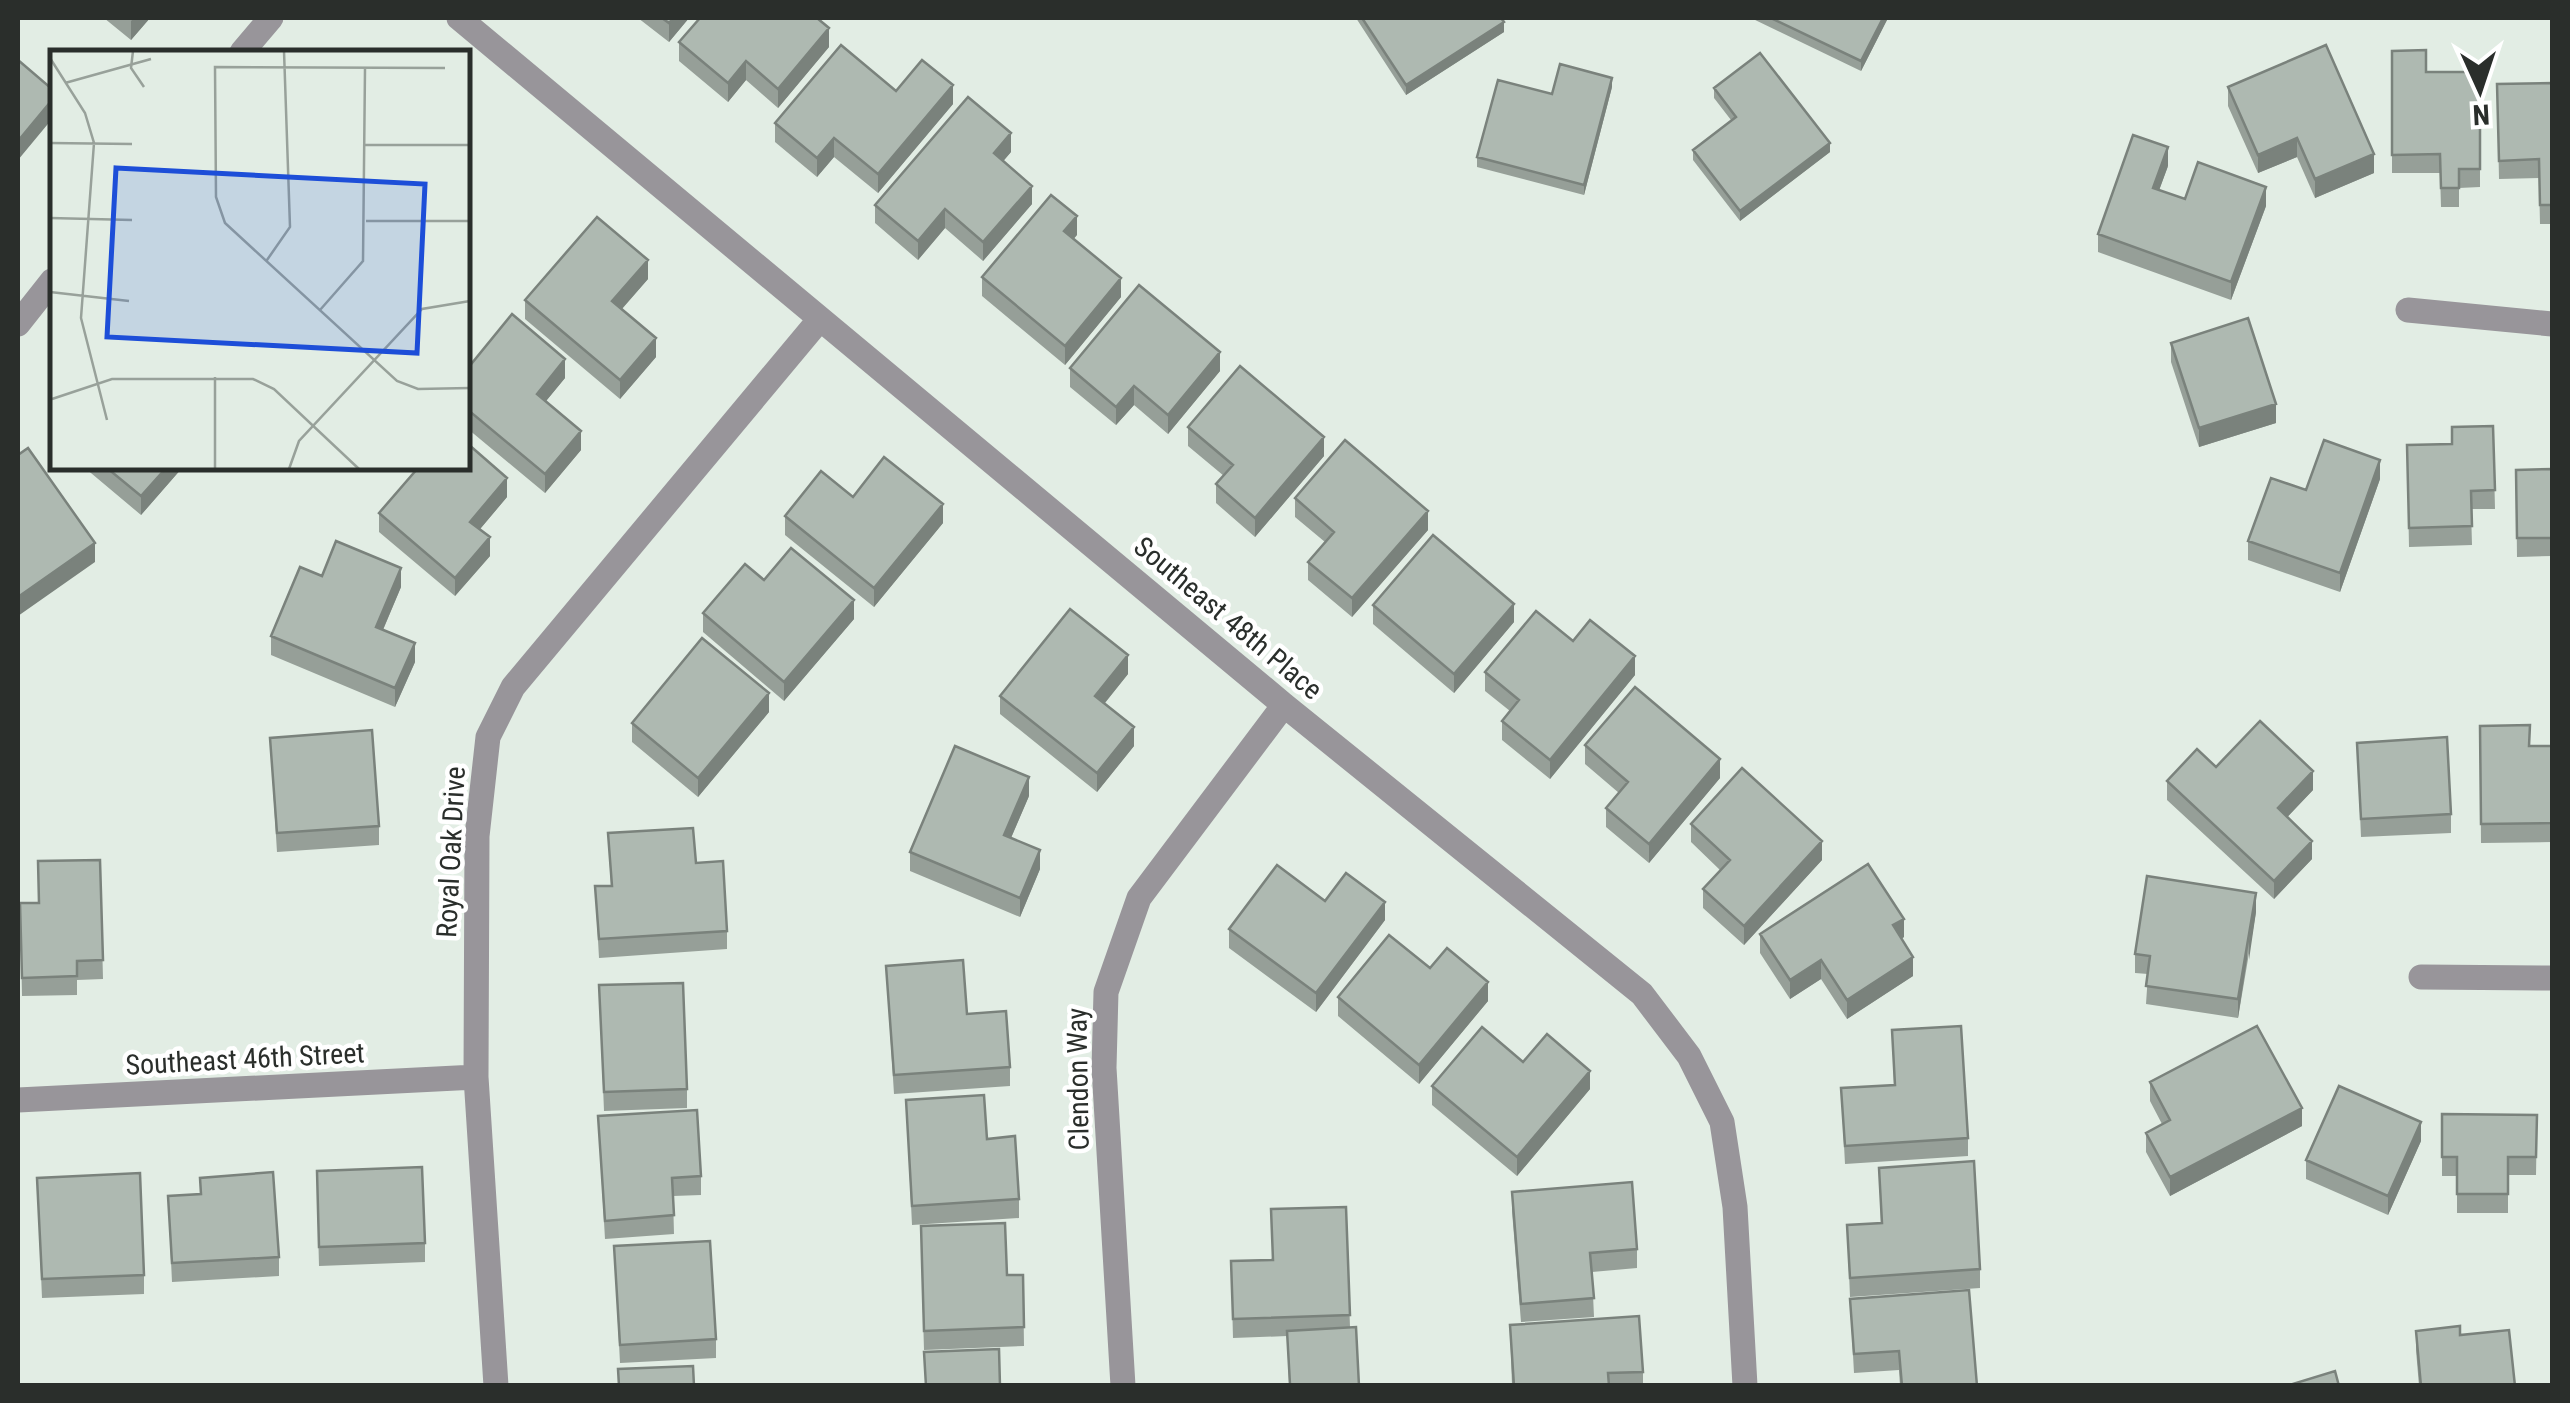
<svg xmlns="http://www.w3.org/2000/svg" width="2570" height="1403" font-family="'Roboto Condensed',sans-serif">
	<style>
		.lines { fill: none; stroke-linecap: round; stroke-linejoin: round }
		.minor { stroke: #98959a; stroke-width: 25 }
		.wall { fill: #969f98 }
		.shaded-wall { fill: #7a827c }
		.building { fill: #aeb9b1; stroke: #7a827c; stroke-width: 2.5 }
		.labels { text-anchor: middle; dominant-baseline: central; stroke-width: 9; stroke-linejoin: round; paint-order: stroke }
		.street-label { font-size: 28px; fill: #2a2e2b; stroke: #fff }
		.inset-road { fill: none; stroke: #98a19a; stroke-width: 2.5 }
		.view { fill: #1d4ed8; fill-opacity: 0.15; stroke: #1d4ed8; stroke-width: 5 }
		.inset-edge { fill: none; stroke: #2a2e2b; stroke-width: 5 }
	</style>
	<rect width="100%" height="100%" fill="#e2ede4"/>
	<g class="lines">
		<path class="minor" d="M459,18l825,687 358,289 47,62 33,66 13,85 10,179
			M242,52l29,-34
			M2408,310l144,14
			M18,324l34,-43
			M2421,977l131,1
			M18,1100l458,-23
			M496,1386l-20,-309 1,-241 11,-99 25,-50 307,-368
			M1123,1386l-19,-318 2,-76 33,-94 145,-193"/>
	</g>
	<path class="wall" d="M104,18h46l-19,22z
		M638,18h51l-20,24z
		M1356,18h145l3,14 -98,63z
		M1751,18h137l-27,53z
		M679,42l150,5 -51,61 -32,-28 -18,22 -49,-41z
		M2392,51l34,21h54v115l-21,1v19h-18l-1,-34h-48z
		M2552,83v141h-12l-1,-46 -40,1 -2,-95z
		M1612,87l-28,108 -107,-28v-10z
		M2228,87l146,86 -59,25 -18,-41 -39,16 -30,-67z
		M1714,88l116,64 -90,69 -47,-61v-10l38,-30 -17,-22z
		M896,91l57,13 -75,89 -44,-36 -17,20 -42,-35v-19z
		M1011,152l-8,9 29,43 -49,57 -38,-33 -27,32 -43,-37v-18z
		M2168,166l-9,24 26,9 81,7 -35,94 -133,-48v-18z
		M1077,235l-4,4 48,58 -56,68 -83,-69v-19z
		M648,279l-26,30 34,48 -36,42 -95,-80v-19z
		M2171,343l105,80 -77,24 -28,-85z
		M468,368l97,10 -19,23 35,49 -36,43 -77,-64z
		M1070,368l150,3 -52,63 -34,-29 -18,20 -46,-38z
		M2493,426l2,83h-24l1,36 -63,2 -2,-102 45,-1z
		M1188,427l136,29 -69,81 -39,-34v-19l8,-8 -36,-30z
		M85,468h97l-41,47z
		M2552,469v87l-35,1 -1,-87z
		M2380,479l-40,113 -92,-32v-19l58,-51z
		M507,497l-27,32 10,27 -35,40 -76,-64v-19z
		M1295,498l133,32 -76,87 -44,-37v-18l17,-20 -30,-25z
		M785,516l158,7 -69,84 -89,-72z
		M322,576l79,11 -18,43 32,32 -20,45 -124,-52v-19z
		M764,580l90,39 -70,82 -81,-69v-19z
		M1373,605l141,17 -60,71 -81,-69z
		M1573,641l62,34 -85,104 -48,-39v-19l8,-10 -25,-20v-19z
		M1128,674l-23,29 29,43 -37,46 -97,-78v-18z
		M769,712l-71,85 -66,-55v-19z
		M2480,726l50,20h22v96l-71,1z
		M270,738l109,88v19l-102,7z
		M2357,743l94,71v19l-90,4z
		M1585,745l135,33 -71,85 -43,-36v-19l13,-15 -34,-29z
		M2216,767l97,23 -26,27 25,42 -38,40 -107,-99v-19z
		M1029,796l-18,42 29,31 -20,48 -110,-46v-19z
		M1691,824l131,36 -78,85 -41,-37v-19l17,-19 -29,-28z
		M608,833l88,30 31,68v18l-128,9 -4,-72h16z
		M100,860l3,119 -26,1v15l-55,1 -2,-93h19z
		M1325,901l60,19 -69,92 -87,-64v-19z
		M2256,912l-18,106 -92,-14 2,-30 -13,-1v-19z
		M1760,934l144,3 -3,2 12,37 -66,43 -26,-40 -31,20 -30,-46z
		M886,966l81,48 43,53v19l-116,8z
		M1430,968l58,33 -69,83 -81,-68v-19z
		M599,985l88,104v19l-83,3z
		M1892,1030l76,108v18l-123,8 -4,-76 53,-3z
		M1523,1062l67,27 -73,87 -85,-71v-19z
		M2150,1082l152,44 -132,70 -24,-44v-19l16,-9 -12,-23z
		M906,1100l81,39 32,60v19l-107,7z
		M2442,1114l95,1 -1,60h-28v38h-51v-37h-15z
		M598,1116l103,60v19l-28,1 1,38 -69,5z
		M2421,1141l-33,74 -82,-36v-19z
		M1879,1168l101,101v19l-130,9 -3,-72 34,-2z
		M37,1178l107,97v19l-102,4z
		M200,1178l79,79v19l-107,6 -4,-86 32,-2z
		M317,1190l108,53v19l-106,4z
		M1512,1192l125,57v19l-45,4 2,45 -73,5 -9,-111z
		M1346,1207l4,120 -61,57 -2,-48 -54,2 -2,-77 42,-1z
		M921,1245l86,30h16l1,71 -100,4z
		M614,1246l102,93v19l-96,5z
		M1850,1299l127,87h-77l-1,-16 -45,3z
		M1510,1325l133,47v14h-131z
		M2416,1331l44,4 55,51h-96l-3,-36z"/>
	<path class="shaded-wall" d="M134,18h16l-19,22v-19z
		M674,18h15l-20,24v-19z
		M1883,18h5l-27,53v-10z
		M1504,22v10l-98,63v-10z
		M829,28v19l-51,61v-19z
		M746,61v19l-18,22v-19z
		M1612,78v9l-28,108v-10z
		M953,85v19l-75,89v-19z
		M52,100v19l-34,41v-19z
		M1011,133v19l-17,20v-19z
		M834,138v19l-17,20v-19z
		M2297,138v19l-39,16v-18z
		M1830,143v9l-90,69v-10z
		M2168,147v19l-15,41v-19z
		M2374,154v19l-59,25v-19z
		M1032,186v18l-49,57v-19z
		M2266,187v19l-35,94v-18z
		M945,209v19l-27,32v-19z
		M1077,216v19l-13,15v-19z
		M648,260v19l-36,41v-19z
		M1121,278v19l-56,68v-19z
		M656,338v19l-36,42v-19z
		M1220,352v19l-52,63v-19z
		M565,359v19l-28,34v-18z
		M1134,386v19l-18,20v-18z
		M2276,404v19l-77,24v-19z
		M581,431v19l-36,43v-19z
		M1324,437v19l-69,81v-19z
		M2380,460v19l-40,113v-19z
		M166,468h16l-41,47v-19z
		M507,478v19l-37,44v-19z
		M943,504v19l-69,84v-19z
		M1428,511v19l-76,87v-19z
		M490,537v19l-35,40v-18z
		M95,543v19l-77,54v-19z
		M401,568v19l-25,59v-19z
		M854,600v19l-70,82v-19z
		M1514,604v18l-60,71v-19z
		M415,643v19l-20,45v-19z
		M1128,655v19l-33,41v-19z
		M1635,656v19l-85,104v-19z
		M769,693v19l-71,85v-19z
		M1134,727v19l-37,46v-19z
		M1720,759v19l-71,85v-19z
		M2313,771v19l-35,37v-19z
		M1029,777v19l-25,58v-19z
		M1822,841v19l-78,85v-19z
		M2312,841v18l-38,40v-18z
		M1040,850v19l-20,48v-19z
		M2256,893v19l-7,48v-19z
		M1385,902v18l-69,92v-19z
		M1904,919v18l-11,7v-19z
		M2247,940v19l-9,59v-19z
		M1913,957v19l-66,43v-19z
		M1821,960v19l-31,20v-19z
		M1488,982v19l-69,83v-19z
		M1590,1071v18l-73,87v-19z
		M2302,1108v18l-132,70v-19z
		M2421,1122v19l-33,74v-19z"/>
	<path class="building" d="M662,18h12l-5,5z
		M700,18h117l12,10 -51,61 -32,-28 -18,22 -49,-41z
		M1362,18h139l3,4 -98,63z
		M1771,18h112l-22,43z
		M841,45l55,46 26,-31 31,25 -75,89 -44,-36 -17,20 -42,-35z
		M2326,45l48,109 -59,25 -18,-41 -39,17 -30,-68z
		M2426,50v22h54v97h-21v19h-18l-1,-34 -48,1v-104z
		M1760,53l70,90 -90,68 -47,-61 43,-33 -22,-29z
		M18,60l34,29v11l-34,41z
		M1560,64l52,14 -28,107 -107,-28 21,-77 54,14z
		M2552,83v122h-12l-1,-46 -40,2 -2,-77z
		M968,97l43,36 -17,20 38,33 -49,56 -38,-33 -27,32 -43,-36z
		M2133,135l35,12 -15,41 32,11 13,-37 68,25 -35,95 -133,-48z
		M1051,195l26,21 -13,15 57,47 -56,68 -83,-69z
		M597,217l51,43 -36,41 44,37 -36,42 -95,-80z
		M1139,285l81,67 -52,63 -34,-29 -18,21 -46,-39z
		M512,314l53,45 -28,35 44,37 -36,43 -77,-64v-42z
		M2248,318l28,86 -77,24 -28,-85z
		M1240,366l84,71 -69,81 -39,-34 17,-19 -45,-38z
		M2493,426l2,64 -24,1 1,35 -63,2 -2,-83 45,-1v-17z
		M1345,440l83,71 -76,87 -44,-36 26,-30 -39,-34z
		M2324,440l56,20 -40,113 -92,-32 23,-63 35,12z
		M468,444l39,34 -37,44 20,15 -35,41 -76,-65 39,-45h50z
		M28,448l67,95 -77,54v-142z
		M884,457l59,47 -69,84 -89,-72 36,-45 32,26z
		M107,468h59l-25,28z
		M2552,469v69h-35l-1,-68z
		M1433,535l81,69 -60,70 -81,-69z
		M336,541l65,27 -25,59 39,16 -20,45 -124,-52 29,-69 22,9z
		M791,548l63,52 -70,82 -81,-69 42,-49 19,16z
		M1070,609l58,46 -33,41 39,31 -37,46 -97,-77z
		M1536,611l37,30 17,-21 45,36 -85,104 -48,-39 17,-21 -34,-28z
		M702,638l67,55 -71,85 -66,-55z
		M1635,687l85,72 -71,85 -43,-36 22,-26 -43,-37z
		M2260,721l53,50 -35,37 34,33 -38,40 -107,-100 30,-32 19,18z
		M2530,725l-1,21h23v77l-71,1 -1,-98z
		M372,730l7,96 -102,7 -7,-95z
		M2447,737l4,77 -90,5 -4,-76z
		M955,746l74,31 -25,58 36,15 -20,48 -110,-46z
		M1742,768l80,73 -78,85 -41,-37 27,-29 -39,-36z
		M693,828l3,35 27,-2 4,70 -128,8 -4,-53h17l-4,-53z
		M100,860l3,100 -26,1v15l-55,2 -2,-75h19l-1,-42z
		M1868,864l36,55 -11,6 20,32 -66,43 -26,-40 -31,20 -30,-46z
		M1277,865l48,36 21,-28 39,29 -69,91 -87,-64z
		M2147,876l109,17 -18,106 -92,-13 4,-30 -15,-2z
		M1389,935l41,33 17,-20 41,34 -69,83 -81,-68z
		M963,960l4,54 39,-3 4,56 -116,8 -8,-109z
		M683,983l4,106 -83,3 -5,-107z
		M1961,1026l7,112 -123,8 -4,-58 54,-3 -3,-55z
		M2257,1026l45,82 -132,69 -24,-44 24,-13 -20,-38z
		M1482,1027l41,35 24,-28 43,37 -73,86 -85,-71z
		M2339,1086l82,36 -33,74 -82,-36z
		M984,1095l3,44 28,-3 4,63 -107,7 -6,-106z
		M697,1110l4,66 -29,2 2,37 -69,6 -7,-105z
		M2442,1114l95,1 -1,42h-28v37h-51v-37h-15z
		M1974,1161l6,108 -130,9 -3,-53 35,-2 -3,-55z
		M422,1167l3,76 -106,4 -2,-76z
		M273,1172l6,85 -107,6 -4,-67 33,-2 -1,-16z
		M140,1173l4,102 -102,4 -5,-101z
		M1632,1182l5,67 -47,4 4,45 -73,6 -9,-112z
		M1346,1207l4,108 -117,4 -2,-58 42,-1 -2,-51z
		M1005,1223l2,52h16l1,52 -100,4 -3,-105z
		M710,1241l6,98 -96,6 -6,-99z
		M1969,1290l8,96h-75l-3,-35 -45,3 -4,-55z
		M1639,1316l4,56 -35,1 1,13h-95l-4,-61z
		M2460,1326v9l49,-5 6,56h-94l-5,-55z
		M1356,1327l3,59h-94l25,-2 -3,-53z
		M999,1349l1,37h-74l-2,-34z
		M693,1366l1,20h-75l-1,-17z
		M2335,1371l4,15h-53z"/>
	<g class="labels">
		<g class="street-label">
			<text transform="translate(1228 618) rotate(40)">Southeast 48th Place</text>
			<text transform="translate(451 852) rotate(-87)">Royal Oak Drive</text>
			<text transform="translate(245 1059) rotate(-3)">Southeast 46th Street</text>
			<text transform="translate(1078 1079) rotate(-91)">Clendon Way</text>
		</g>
	</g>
	<g transform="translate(50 50)">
		<rect width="420" height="420" fill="#e2ede4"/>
		<path class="inset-road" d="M83,1l-2,17 13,19M0,8l35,55 9,30 -13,175 26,102M395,18l-230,-1 1,130 9,26 172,158 21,8 52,-1M15,33l86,-24M0,93l82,1M315,95h105M0,168l82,2M316,171h104M217,210l23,-33 -6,-176M0,242l79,9M270,260l43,-49 2,-192M165,327v92M2,349l60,-20h141l21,10 85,80M239,419l10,-28 123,-132 48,-8"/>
		<path class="view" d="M66,118l309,16 -8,169 -310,-16z"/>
		<rect width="420" height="420" class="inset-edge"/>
	</g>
	<rect width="2570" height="1403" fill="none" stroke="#2a2e2b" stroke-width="40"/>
	<g transform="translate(2480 90) rotate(177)" stroke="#ffffff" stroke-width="8" paint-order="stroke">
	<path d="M0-8L18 38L0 25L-18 38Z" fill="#2a2e2b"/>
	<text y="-15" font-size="28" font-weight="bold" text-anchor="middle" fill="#2a2e2b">N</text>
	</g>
</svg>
